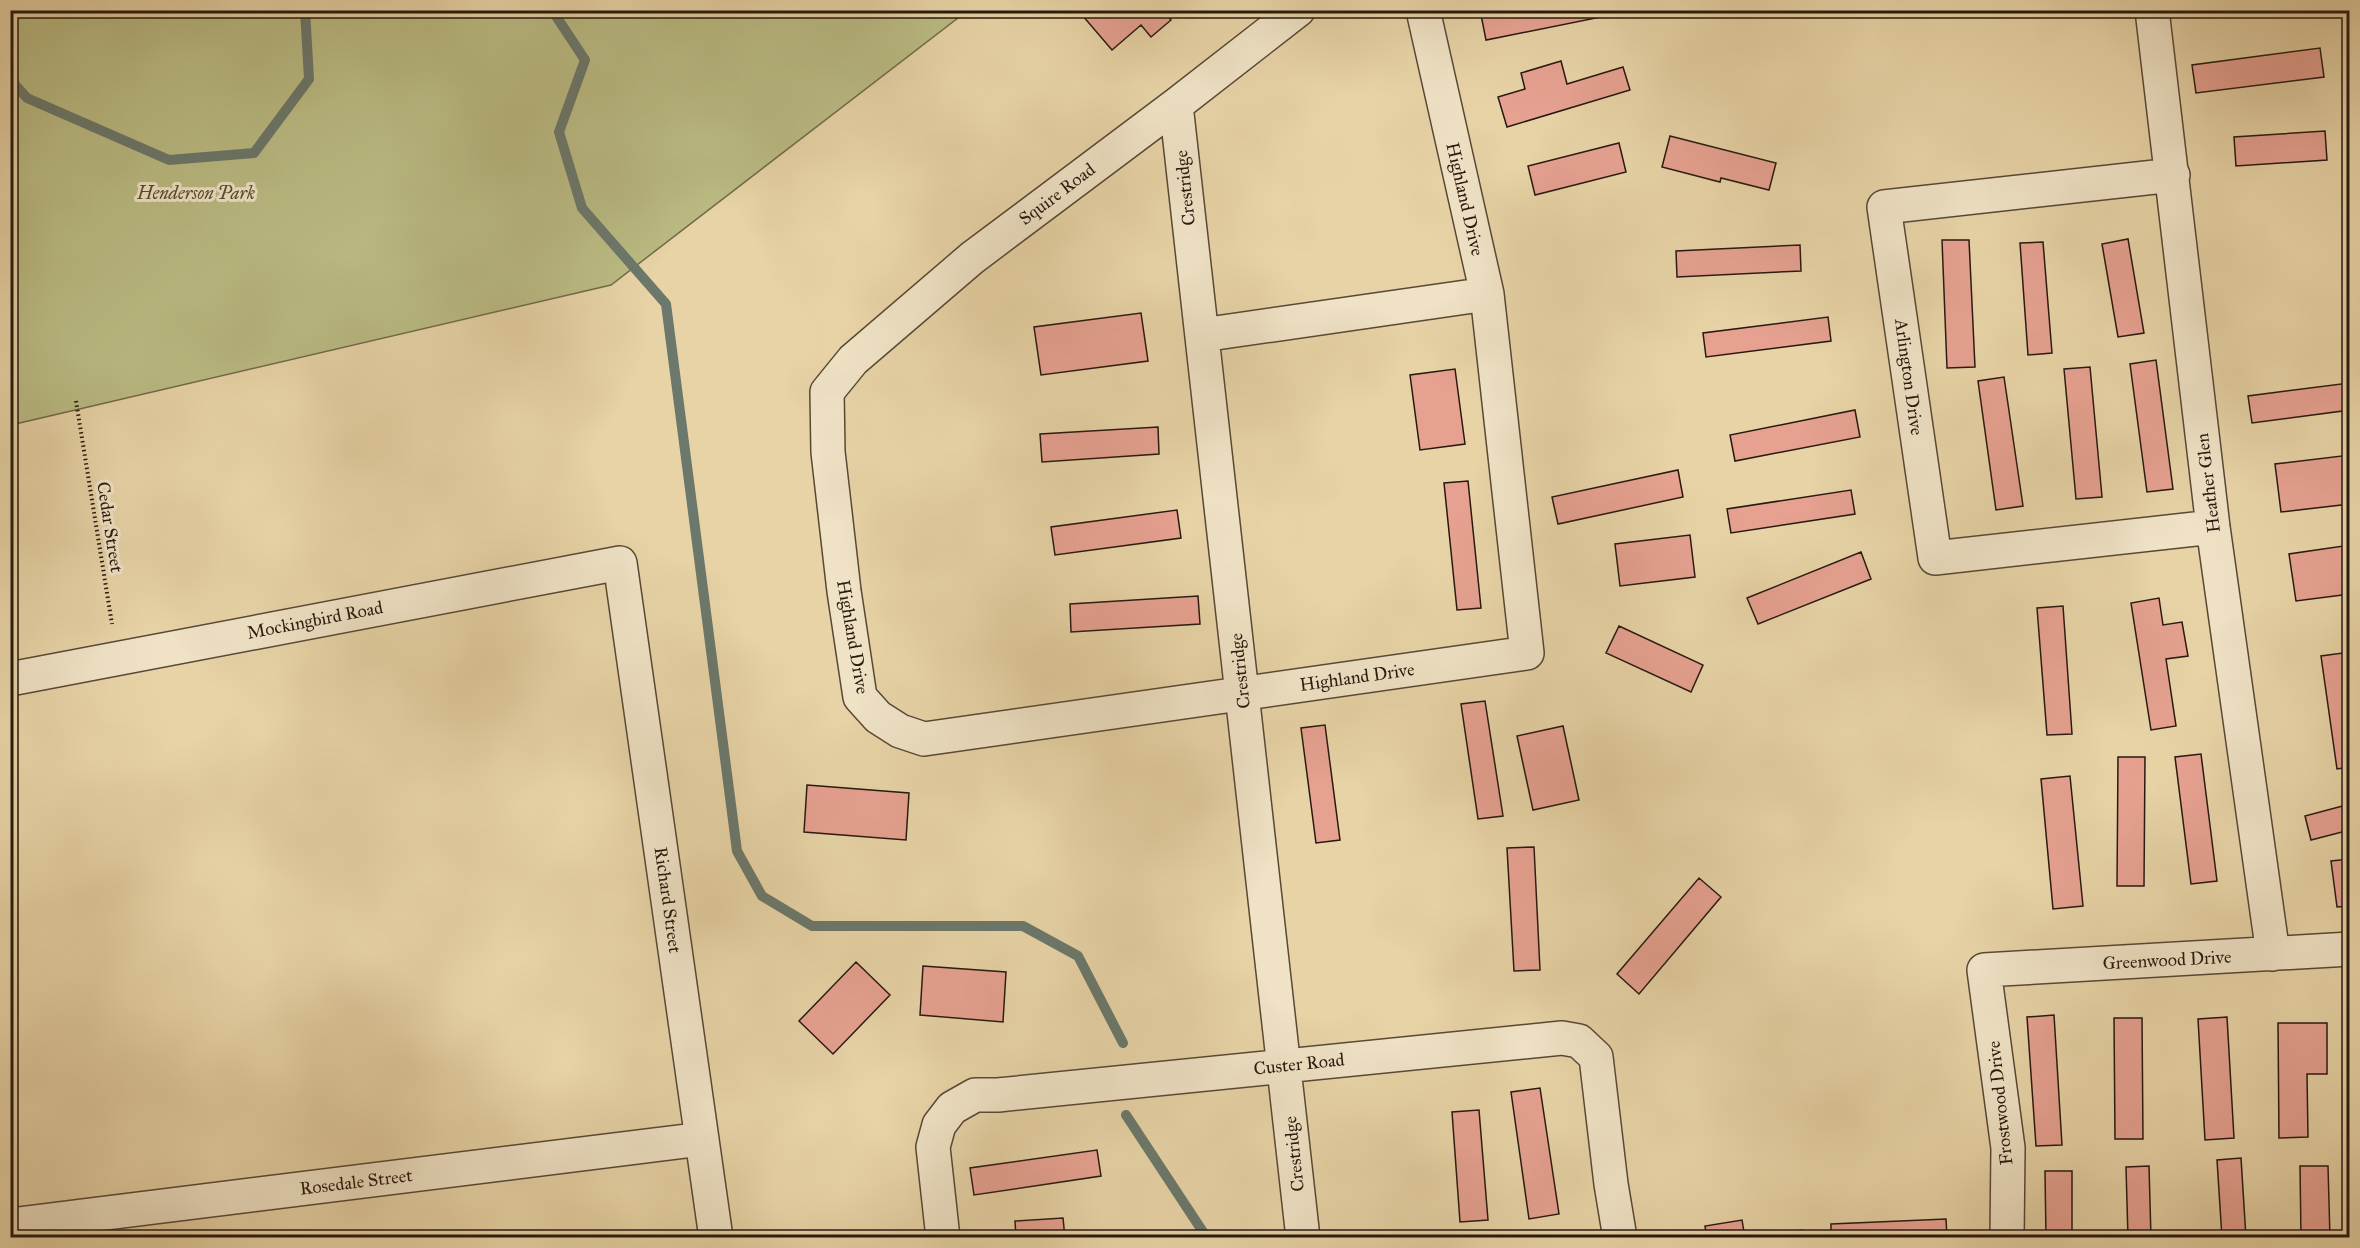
<svg xmlns="http://www.w3.org/2000/svg" width="2360" height="1248" font-family="'IM FELL Great Primer',serif">
	<style>
		.green { fill: #babb83; stroke: #716a4a; stroke-width: 1.5 }
		.lines { fill: none; stroke-linecap: round; stroke-linejoin: round }
		.stream { stroke: #6b786b; stroke-width: 10 }
		.building { fill: #e6a191; stroke: #281910; stroke-width: 1.5 }
		.minor-casing { stroke: #584836; stroke-width: 36 }
		.path { stroke: #281910; stroke-width: 4; stroke-dasharray: 1.5 3; stroke-linecap: butt }
		.minor { stroke: #efe2c5; stroke-width: 33 }
		.labels { text-anchor: middle; dominant-baseline: central; stroke-width: 6; stroke-linejoin: round; paint-order: stroke }
		.street-label { font-size: 18px; fill: #281910; stroke: #efe2c5 }
		.park-label { font-size: 18px; font-style: italic; fill: #544a32; stroke: #efe2c5 }
	</style>
	<rect width="100%" height="100%" fill="#e7d3a6"/>
	<filter id="stains"><feTurbulence type="fractalNoise" baseFrequency=".00333" numOctaves="4"/><feColorMatrix values="0 0 0 0 .2 0 0 0 0 .09 0 0 0 0 .02 0 0 0 .5 -.17"/></filter>
	<radialGradient id="worn" r=".72"><stop offset=".6" stop-color="#630" stop-opacity="0"/><stop offset="1" stop-color="#630" stop-opacity=".3"/></radialGradient>
	<path class="green" d="M10,11l1,-1 956,1 -356,274 -600,140z"/>
	<g class="lines">
		<path class="stream" d="M552,10l33,50 -26,72 23,76 84,96 71,547 25,45 50,30h211l55,30 45,87
			M10,79l17,19 142,62 85,-7 55,-74 -4,-69
			M1126,1115l81,123"/>
	</g>
	<path class="building" d="M1086,10h77l8,10 -20,17 -10,-12 -29,25 -30,-35z
		M1480,10h125l1,6 -120,24z
		M2320,48l4,29 -128,16 -4,-28z
		M1561,61l6,23 56,-17 7,23 -123,37 -9,-30 27,-8 -4,-16z
		M2325,131l2,29 -91,6 -2,-29z
		M1670,136l106,27 -7,27 -48,-12 -1,4 -58,-15z
		M1619,143l7,29 -91,23 -7,-29z
		M2128,239l16,94 -26,4 -16,-93z
		M1942,240h27l6,127 -28,1z
		M2043,242l9,111 -24,2 -8,-112z
		M1800,245l1,26 -124,6 -1,-26z
		M1141,313l7,48 -107,14 -7,-48z
		M1828,317l3,24 -125,16 -3,-24z
		M2156,360l17,129 -26,3 -17,-128z
		M2090,367l12,130 -26,2 -12,-130z
		M1455,369l10,75 -45,6 -10,-75z
		M2004,377l19,129 -27,4 -18,-129z
		M2349,383l1,27 -98,13 -4,-27z
		M1855,410l5,27 -125,24 -5,-26z
		M1158,427l1,27 -117,8 -2,-28z
		M2350,455v49l-69,8 -6,-48z
		M1678,470l5,27 -125,27 -6,-27z
		M1468,481l13,127 -24,2 -13,-127z
		M1851,490l4,24 -124,19 -4,-24z
		M1177,510l4,28 -126,17 -4,-28z
		M1690,535l5,42 -75,9 -5,-42z
		M2350,545v49l-54,7 -7,-47z
		M1861,552l10,27 -113,45 -11,-26z
		M1198,596l2,28 -129,8 -1,-28z
		M2159,598l4,27 19,-3 6,34 -22,3 10,67 -25,4 -20,-127z
		M2063,606l9,128 -25,1 -10,-127z
		M1619,626l84,39 -12,27 -85,-39z
		M2350,652v115l-13,2 -16,-113z
		M1485,701l18,115 -25,3 -17,-115z
		M1325,725l15,115 -24,3 -15,-115z
		M1563,726l16,74 -46,10 -16,-74z
		M2201,754l16,127 -26,3 -16,-127z
		M2118,757h27l-1,129h-27z
		M2070,776l13,130 -30,3 -12,-130z
		M807,785l102,8 -3,47 -102,-8z
		M2350,804v26l-39,10 -6,-24z
		M1534,847l6,123 -26,1 -7,-123z
		M2350,859v47l-13,1 -6,-46z
		M1699,878l22,19 -82,97 -22,-20z
		M856,962l34,33 -57,59 -34,-33z
		M923,966l83,6 -3,50 -83,-7z
		M2054,1015l8,130 -26,1 -9,-129z
		M2227,1017l7,121 -29,2 -7,-121z
		M2114,1018h28l1,121h-28z
		M2278,1023h49v51h-20l1,63 -29,1z
		M1540,1088l19,126 -30,5 -18,-127z
		M1479,1110l9,110 -28,2 -8,-110z
		M1097,1150l4,26 -127,19 -4,-27z
		M2241,1158l5,80h-24l-5,-78z
		M2149,1166l2,72h-23l-2,-71z
		M2300,1166h28l2,72h-29z
		M2045,1171h27v67h-26z
		M1063,1218l2,20h-49l-1,-17z
		M1946,1219l1,19h-116v-14z
		M1742,1220l3,18h-38l-2,-12z
		M1802,1230l1,8h-47z
		M1578,1232l1,6h-28v-2z"/>
	<g class="lines">
		<defs>
			<path id="minor" d="M1298,10l-122,95 -204,153 -119,102 -26,32 1,60 16,139 16,106 18,20 22,14 24,8 603,-86 -40,-359 -64,-284
				M2152,10l61,517 60,427
				M1176,105l127,1133
				M2173,175l-289,32 51,351 278,-31
				M1202,335l285,-41
				M10,679l610,-116 96,675
				M10,1225l692,-86
				M943,1238l-10,-91 6,-22 13,-17 23,-13h23l564,-57 17,3 17,16 15,127 9,54
				M2007,1238l1,-90 -24,-178 366,-21"/>
		</defs>
		<use href="#minor" class="minor-casing"/>
		<path class="path" d="M76,401l36,223"/>
		<use href="#minor" class="minor"/>
	</g>
	<g class="labels">
		<g class="street-label">
			<text transform="translate(1185 188) rotate(-96)">Crestridge</text>
			<text transform="translate(1057 194) rotate(-37)">Squire Road</text>
			<text transform="translate(1465 199) rotate(77)">Highland Drive</text>
			<text transform="translate(1909 377) rotate(82)">Arlington Drive</text>
			<text transform="translate(2208 483) rotate(-97)">Heather Glen</text>
			<text transform="translate(110 527) rotate(81)">Cedar Street</text>
			<text transform="translate(315 620) rotate(-11)">Mockingbird Road</text>
			<text transform="translate(853 637) rotate(80)">Highland Drive</text>
			<text transform="translate(1240 671) rotate(-96)">Crestridge</text>
			<text transform="translate(1357 677) rotate(-8)">Highland Drive</text>
			<text transform="translate(668 900) rotate(82)">Richard Street</text>
			<text transform="translate(2167 960) rotate(-3)">Greenwood Drive</text>
			<text transform="translate(1299 1064) rotate(-6)">Custer Road</text>
			<text transform="translate(2000 1103) rotate(-96)">Frostwood Drive</text>
			<text transform="translate(1294 1154) rotate(-96)">Crestridge</text>
			<text transform="translate(356 1182) rotate(-7)">Rosedale Street</text>
		</g>
		<g class="park-label">
			<text x="196" y="193">Henderson Park</text>
		</g>
	</g>
	<rect width="2360" height="1248" fill="none" stroke="#e7d3a6" stroke-width="36"/>
	<rect x="12" y="12" width="2336" height="1224" fill="none" stroke="#281910" stroke-width="3"/>
	<rect x="18" y="18" width="2324" height="1212" fill="none" stroke="#281910" stroke-width="1.5"/>
	<rect width="100%" height="100%" filter="url(#stains)"/>
	<rect width="100%" height="100%" fill="url(#worn)"/>
</svg>
